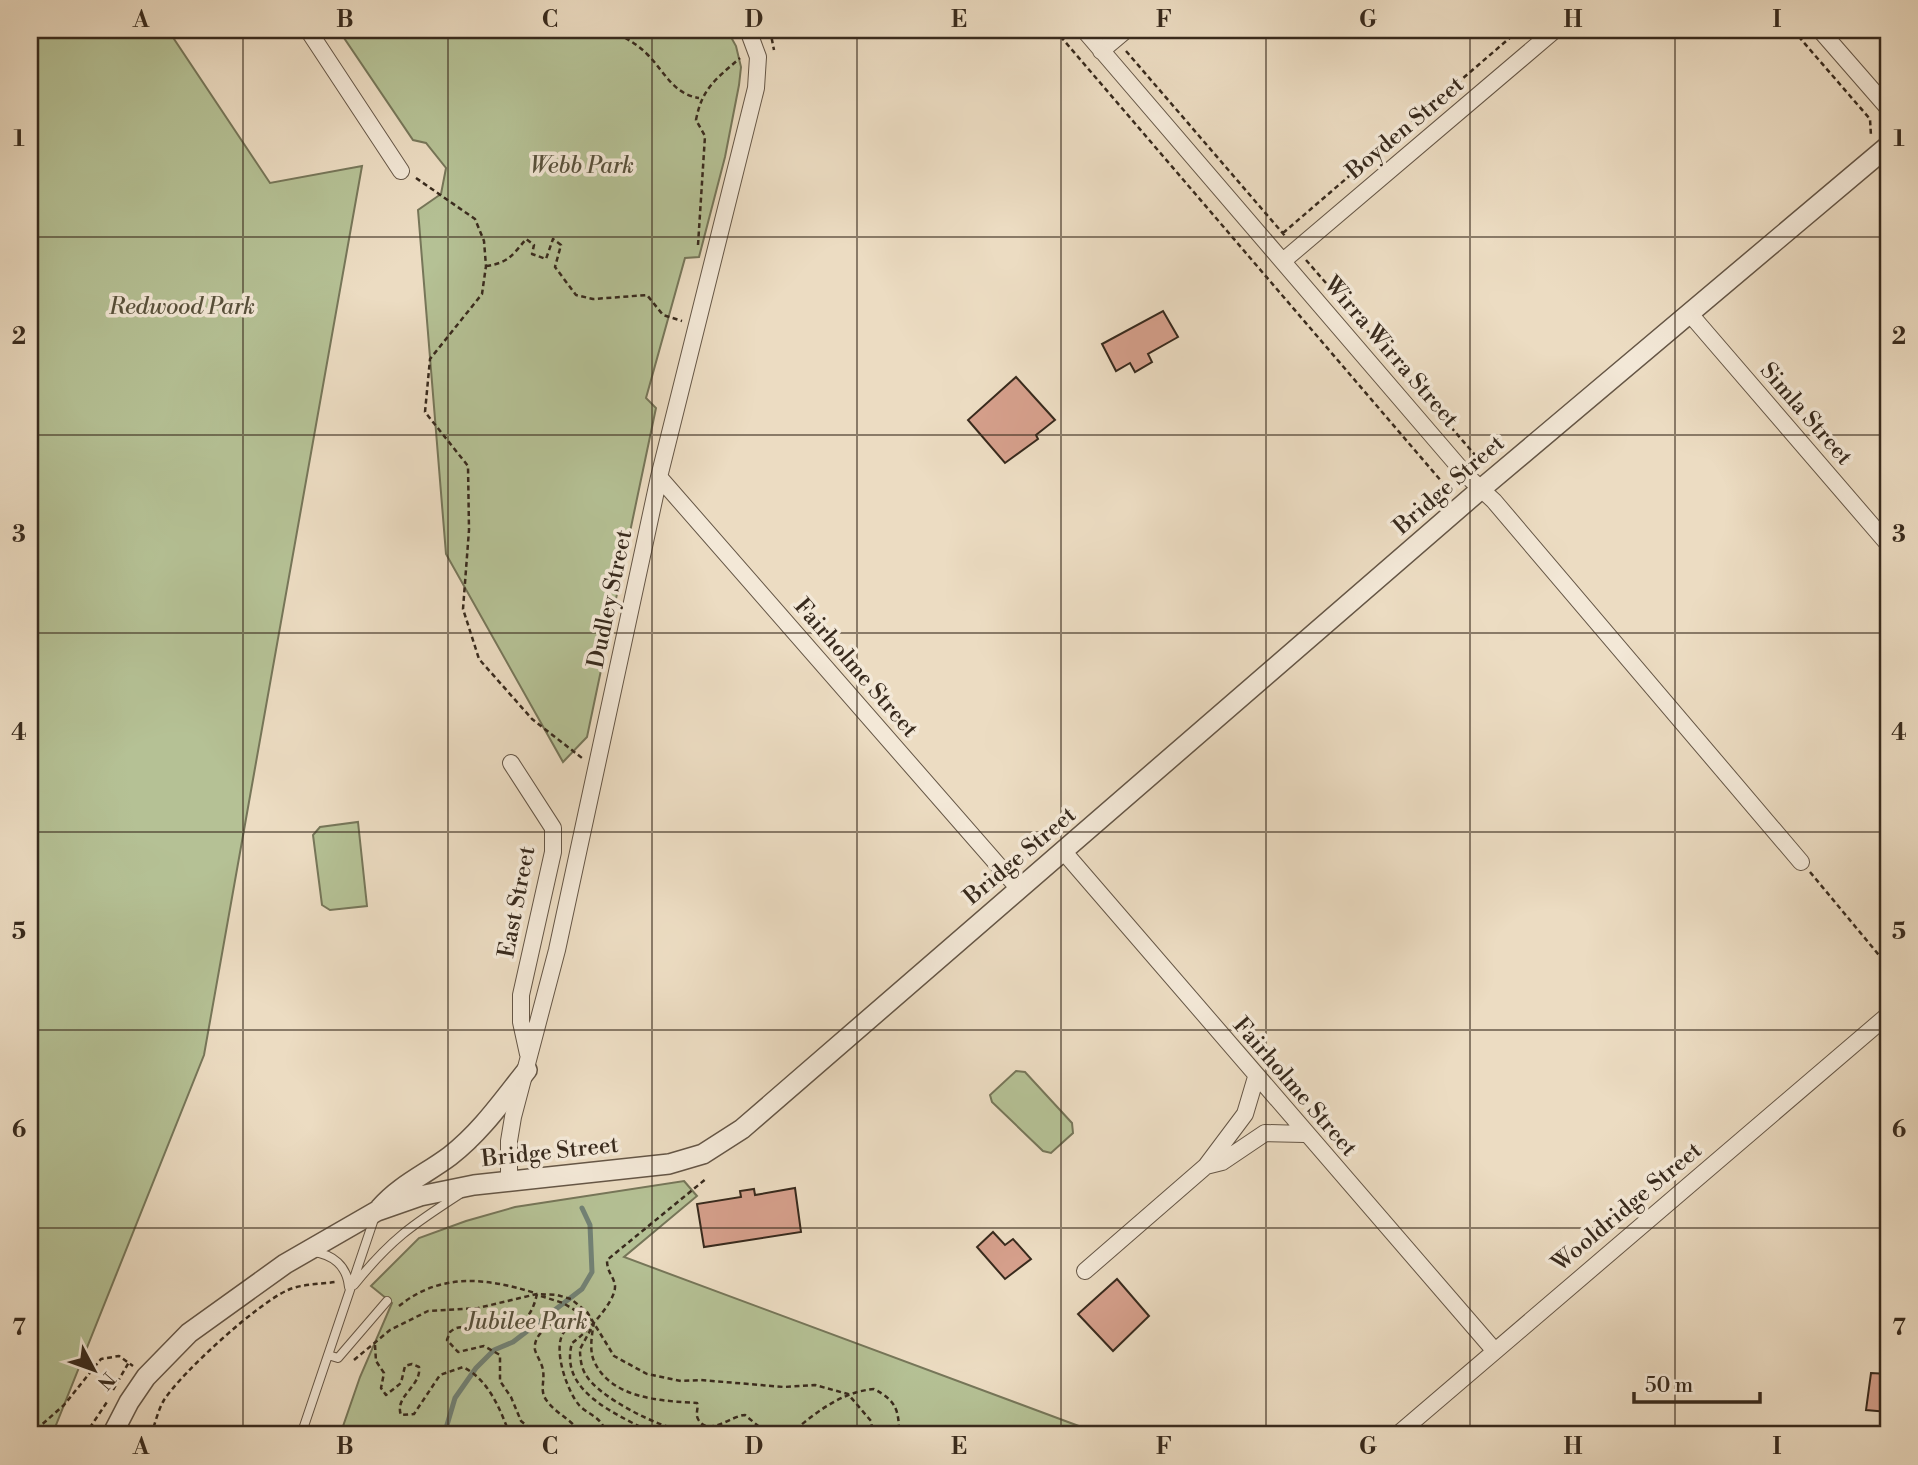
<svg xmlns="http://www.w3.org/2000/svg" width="1918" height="1465" font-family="'Libre Bodoni',serif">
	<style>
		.green { fill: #b5c195; stroke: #767659; stroke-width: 2 }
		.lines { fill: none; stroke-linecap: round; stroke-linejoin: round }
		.stream { stroke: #728276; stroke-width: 5 }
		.building { fill: #d59f8b; stroke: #382a1d; stroke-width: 2 }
		.service-casing { stroke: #655646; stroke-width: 10 }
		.minor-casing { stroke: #655646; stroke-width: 18 }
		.tertiary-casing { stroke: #655646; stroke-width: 22 }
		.path { stroke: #382a1d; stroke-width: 2.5; stroke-dasharray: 5 3.5; stroke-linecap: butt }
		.service { stroke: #f3e8d7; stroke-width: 8 }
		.minor { stroke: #f3e8d7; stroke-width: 16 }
		.tertiary { stroke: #f3e8d7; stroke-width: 19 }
		.grid { fill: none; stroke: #382a1d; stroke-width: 2; stroke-opacity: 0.55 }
		.labels { text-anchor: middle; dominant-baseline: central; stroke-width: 7; stroke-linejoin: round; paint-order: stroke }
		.street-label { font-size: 23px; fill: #382a1d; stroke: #f3e8d7 }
		.park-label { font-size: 23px; font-style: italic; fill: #57503b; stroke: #f3e8d7 }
		.neatline { fill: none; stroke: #382a1d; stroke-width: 2.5 }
		.grid-label { font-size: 23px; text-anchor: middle; font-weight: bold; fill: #382a1d }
	</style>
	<rect width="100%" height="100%" fill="#ecdcc2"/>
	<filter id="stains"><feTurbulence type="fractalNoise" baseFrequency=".00286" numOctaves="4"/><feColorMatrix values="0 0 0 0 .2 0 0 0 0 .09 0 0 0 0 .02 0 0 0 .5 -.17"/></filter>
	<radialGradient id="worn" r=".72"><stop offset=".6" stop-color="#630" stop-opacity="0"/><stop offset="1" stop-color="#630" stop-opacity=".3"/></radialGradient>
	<path class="green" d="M30,30h138l102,153 92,-17 -158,889 -152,380h-22z
		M343,30h384l9,16 5,21 -2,18 -14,72 -26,100 -14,1 -39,140 10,10 -69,329 -24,25 -117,-208 -28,-344 23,-16 5,-26 -20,-25 -13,-3 -73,-108z
		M358,822l9,84 -37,4 -8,-5 -9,-70 7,-8z
		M1016,1071l9,1 47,51 1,10 -22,20 -8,-2 -51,-49 -2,-7z
		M684,1181l13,15 -73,61 479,178h-763l20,-58 32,-74 -21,-17 48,-48 47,-17 49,-14z"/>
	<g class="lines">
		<path class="stream" d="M444,1435l11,-37 21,-30 18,-18 19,-8 69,-53 10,-17 -2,-47 -8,-17"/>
	</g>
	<path class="building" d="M1163,311l15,26 -30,17 4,8 -17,10 -5,-9 -14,8 -14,-27z
		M1016,377l39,43 -19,15 2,4 -33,24 -37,-43z
		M795,1188l6,44 -97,15 -7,-43 44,-7 -1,-6 14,-2 1,6z
		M993,1232l12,13 8,-6 18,20 -26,20 -28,-32z
		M1117,1279l32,37 -36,35 -35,-37z
		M1871,1373l17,1v38l-22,-2z"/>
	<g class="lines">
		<defs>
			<path id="service" d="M312,1252c21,2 35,14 37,35
				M354,1285c36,-45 58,-60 106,-91
				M328,1355l10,3 49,-57
				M301,1435l74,-219"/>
			<path id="minor" d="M308,30l93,141
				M1084,30l382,445 28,26 307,361
				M1820,30l68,78
				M1101,51l25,-21
				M1283,261l272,-231
				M1690,314l198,230
				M659,477l360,412
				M511,763l42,65v24l-32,143v27l7,32
				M1064,852l430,498
				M1206,1166l16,-4 43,-29 40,1
				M509,1180v-39l4,-24 44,-167 102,-473 97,-389 2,-31 -10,-27
				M1085,1271l121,-105 39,-52 11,-37
				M1397,1435l491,-420"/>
			<path id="tertiary" d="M380,1208c20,-23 46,-34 70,-52 31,-24 53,-56 77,-86
				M112,1435l17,-33 17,-25 43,-44 96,-69 92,-53 43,-15 54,-11 195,-21 34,-10 39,-25 739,-640 407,-343"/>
		</defs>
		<use href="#service" class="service-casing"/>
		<use href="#minor" class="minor-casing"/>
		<use href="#tertiary" class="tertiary-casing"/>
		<path class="path" d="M610,30c14,7 26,13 37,24 18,18 26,40 52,44
			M770,30l4,20
			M1055,30l393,459
			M1793,30l77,89 1,17
			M1126,51l160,186
			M416,178l59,41 9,22 2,25 -4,28 -52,65 -5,53 43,54 1,64 -6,79 16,50 53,60 50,39
			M1283,233l236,-203
			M698,245l7,-109 -9,-16c6,-32 20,-41 44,-62
			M1306,260l176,203
			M486,266c22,-3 26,-10 40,-27l8,6 -2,9 14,5 7,-20 8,6 -6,22 21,28 17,4 54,-4 16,20 19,6
			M1810,872l78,94
			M537,1294c-9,40 -31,32 -66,34 -9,0 -13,-3 -21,4l-3,8 11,12 26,-6 16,9v26l11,16 10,24 17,14
			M541,1296l22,7 28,17
			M399,1306c42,-34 88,-28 136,-13
			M579,1315c-15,4 -47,13 -44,35 2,7 7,13 8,20 2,12 -4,21 4,31 10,14 27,19 34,34
			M588,1318c-8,4 -19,8 -24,14 -12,16 3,59 15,73 7,8 19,11 24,21l-2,9
			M594,1322c-2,12 -5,28 0,39 17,38 68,40 103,42 2,5 -2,10 1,16 10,19 34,-4 47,-4l24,20
			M591,1329l-11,20c0,8 1,19 6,26 12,22 74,53 98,56 10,1 18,-1 27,-4
			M375,1345l1,16 8,12 -3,15 5,7 15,-12 4,-17 7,-2 7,3c3,19 -25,29 -18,48l13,-1 26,-39 23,-8c26,13 37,42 47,68
			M354,1360l36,-30 38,-19 50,-3 59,-14 20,1 14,4 16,13 27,44 33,18 34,7 20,-1 83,7 31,-2 33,9 23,27 2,14
			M113,1390l16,-28
			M30,1435l34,-30 37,-46 18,-3 14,10
			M85,1435l22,-33
			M151,1435c4,-11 7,-25 13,-35 18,-28 94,-97 124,-110 13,-6 33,-6 47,-8
			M624,1435h8
			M655,1435c-34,-20 -97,-41 -83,-92 12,-8 44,-41 43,-57 -1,-10 -8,-13 -8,-26l100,-82
			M789,1435c25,-21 51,-43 85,-46 23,12 25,22 25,46"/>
		<use href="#service" class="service"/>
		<use href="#minor" class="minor"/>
		<use href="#tertiary" class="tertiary"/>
	</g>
	<path class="grid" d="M243,30v1405M448,30v1405M652,30v1405M857,30v1405M1061,30v1405M1266,30v1405M1470,30v1405M1675,30v1405M30,237h1858M30,435h1858M30,633h1858M30,832h1858M30,1030h1858M30,1228h1858"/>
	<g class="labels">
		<g class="street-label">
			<text transform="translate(1405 128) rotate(-40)">Boyden Street</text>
			<text transform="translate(1391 352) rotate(49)">Wirra Wirra Street</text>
			<text transform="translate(1806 414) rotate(49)">Simla Street</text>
			<text transform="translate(1449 485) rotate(-41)">Bridge Street</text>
			<text transform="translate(610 599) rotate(-78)">Dudley Street</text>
			<text transform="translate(856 668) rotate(49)">Fairholme Street</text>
			<text transform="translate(1020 856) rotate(-40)">Bridge Street</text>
			<text transform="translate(517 902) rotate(-79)">East Street</text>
			<text transform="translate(1295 1087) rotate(49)">Fairholme Street</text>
			<text transform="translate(550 1152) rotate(-6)">Bridge Street</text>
			<text transform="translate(1627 1207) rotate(-40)">Wooldridge Street</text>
		</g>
		<g class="park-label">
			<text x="582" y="166">Webb Park</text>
			<text x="182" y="307">Redwood Park</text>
			<text x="527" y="1322">Jubilee Park</text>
		</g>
	</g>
	<rect width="1918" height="1465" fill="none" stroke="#ecdcc2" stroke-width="77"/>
	<g transform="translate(94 1370) rotate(131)" stroke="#f3e8d7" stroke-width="5" paint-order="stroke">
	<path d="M0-5L12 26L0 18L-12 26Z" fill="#382a1d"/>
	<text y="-10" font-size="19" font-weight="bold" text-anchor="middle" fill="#382a1d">N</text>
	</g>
	<path d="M1634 1392v10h126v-10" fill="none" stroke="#382a1d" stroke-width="3.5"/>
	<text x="1645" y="1392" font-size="21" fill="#382a1d" stroke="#f3e8d7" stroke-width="5" paint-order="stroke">50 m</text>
	<rect x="38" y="38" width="1842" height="1388" class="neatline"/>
	<g class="grid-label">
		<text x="141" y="27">A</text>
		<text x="345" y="27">B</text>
		<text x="550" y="27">C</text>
		<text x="754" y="27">D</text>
		<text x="959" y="27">E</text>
		<text x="1164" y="27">F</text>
		<text x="1368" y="27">G</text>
		<text x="1573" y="27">H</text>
		<text x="1777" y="27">I</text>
		<text x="19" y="146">1</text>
		<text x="1899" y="146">1</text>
		<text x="19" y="344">2</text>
		<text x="1899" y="344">2</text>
		<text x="19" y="542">3</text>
		<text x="1899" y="542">3</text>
		<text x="19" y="740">4</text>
		<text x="1899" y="740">4</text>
		<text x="19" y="939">5</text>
		<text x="1899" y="939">5</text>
		<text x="19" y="1137">6</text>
		<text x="1899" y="1137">6</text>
		<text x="19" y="1335">7</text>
		<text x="1899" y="1335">7</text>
		<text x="141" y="1454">A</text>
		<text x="345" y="1454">B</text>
		<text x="550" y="1454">C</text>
		<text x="754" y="1454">D</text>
		<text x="959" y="1454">E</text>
		<text x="1164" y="1454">F</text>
		<text x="1368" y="1454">G</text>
		<text x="1573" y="1454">H</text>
		<text x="1777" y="1454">I</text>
	</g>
	<rect width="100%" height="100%" filter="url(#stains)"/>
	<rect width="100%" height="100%" fill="url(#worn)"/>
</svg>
